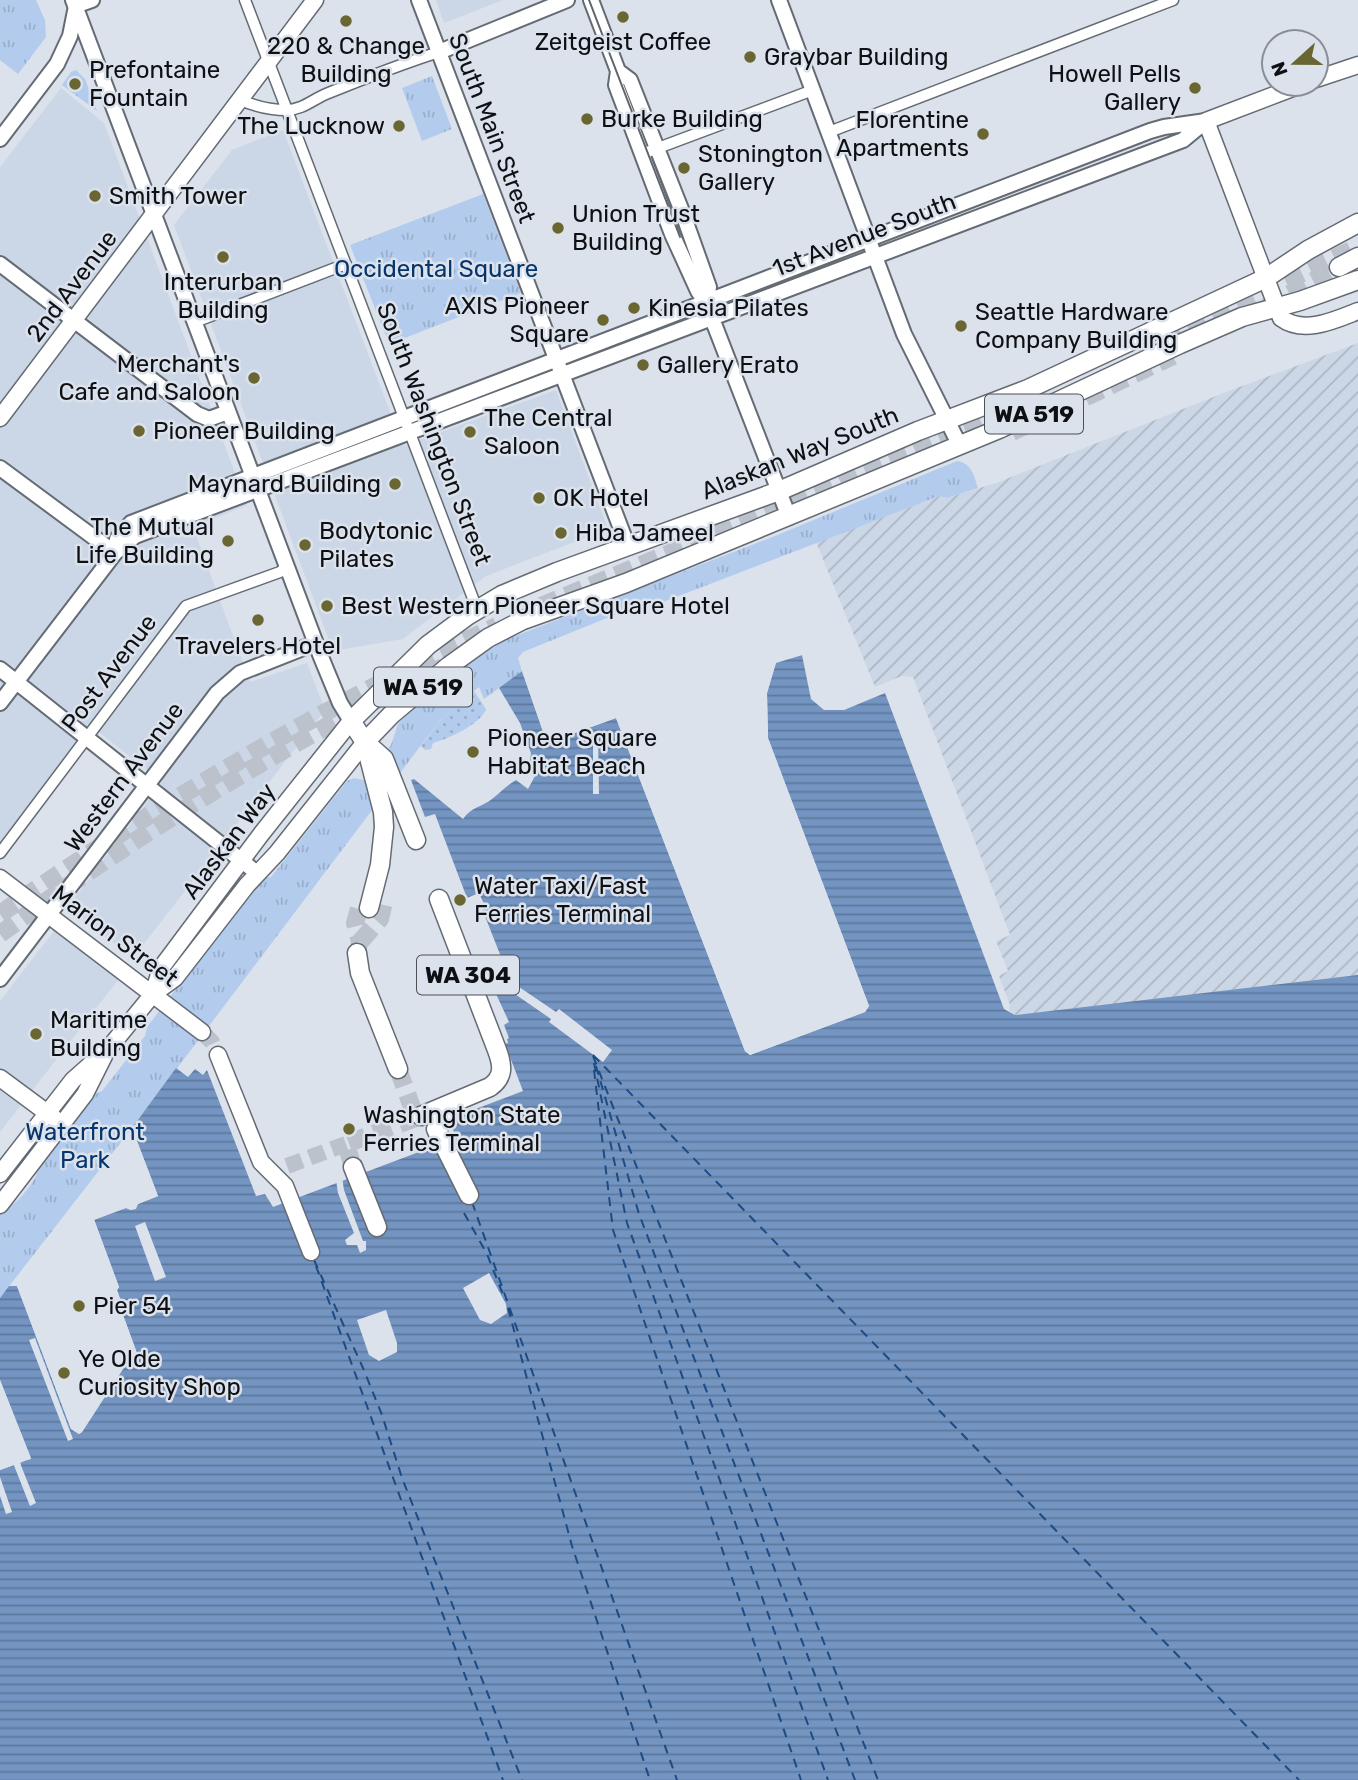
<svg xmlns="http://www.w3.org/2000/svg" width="1358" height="1780" font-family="Rubik,sans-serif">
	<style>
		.built { fill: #cbd6e6 }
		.industrial { fill: url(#industrial-furrows) }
		.grass { fill: url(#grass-dots) }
		.park { fill: url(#park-tufts) }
		.water { fill: url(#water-rules) }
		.pier { fill: #dbe2ec }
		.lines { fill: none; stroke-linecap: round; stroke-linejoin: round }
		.ferry { stroke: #1d4b83; stroke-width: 2; stroke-dasharray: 9 7; stroke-linecap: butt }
		.primary-tunnel { stroke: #bcc2cc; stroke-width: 16; stroke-dasharray: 16 8; stroke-linecap: butt }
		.highway-tunnel { stroke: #bcc2cc; stroke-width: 18; stroke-dasharray: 18 9; stroke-linecap: butt }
		.street-casing { stroke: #646b73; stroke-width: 13 }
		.secondary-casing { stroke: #646b73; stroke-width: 18 }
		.primary-casing { stroke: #646b73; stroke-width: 19 }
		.highway-casing { stroke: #646b73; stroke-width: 21 }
		.street { stroke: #fff; stroke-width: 10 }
		.secondary { stroke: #fff; stroke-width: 14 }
		.primary { stroke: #fff; stroke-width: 16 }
		.highway { stroke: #fff; stroke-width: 18 }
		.tram { stroke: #60646b; stroke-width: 2 }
		.poi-dot { fill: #696632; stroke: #dbe2ec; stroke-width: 2.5 }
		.labels { text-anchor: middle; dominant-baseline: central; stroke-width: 5; stroke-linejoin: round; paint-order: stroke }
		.shield { fill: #dbe2ec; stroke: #4c4f55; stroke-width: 2 }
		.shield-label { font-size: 23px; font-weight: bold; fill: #0e1014 }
		.poi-label { font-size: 24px; fill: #0e1014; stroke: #dbe2ec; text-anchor: start }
		.street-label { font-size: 24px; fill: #0e1014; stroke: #dbe2ec }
		.park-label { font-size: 24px; fill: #05356c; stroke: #dbe2ec }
	</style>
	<defs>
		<pattern id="industrial-furrows" width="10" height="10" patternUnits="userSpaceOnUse" patternTransform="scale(1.75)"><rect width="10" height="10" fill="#cbd6e6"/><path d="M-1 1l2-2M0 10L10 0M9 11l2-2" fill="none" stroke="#adb7c4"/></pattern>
		<pattern id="grass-dots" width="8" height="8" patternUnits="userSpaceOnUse" patternTransform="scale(1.75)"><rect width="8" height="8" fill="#b3ccee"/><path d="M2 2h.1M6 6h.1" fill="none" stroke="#99aecb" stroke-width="1.8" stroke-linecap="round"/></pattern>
		<pattern id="park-tufts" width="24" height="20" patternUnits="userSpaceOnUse" patternTransform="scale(1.75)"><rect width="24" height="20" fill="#b3ccee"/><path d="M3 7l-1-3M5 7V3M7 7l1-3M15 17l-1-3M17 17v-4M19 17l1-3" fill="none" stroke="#99aecb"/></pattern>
		<pattern id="water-rules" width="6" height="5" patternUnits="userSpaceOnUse" patternTransform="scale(1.75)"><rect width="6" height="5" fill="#7495c2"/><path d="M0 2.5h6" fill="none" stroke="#5e789c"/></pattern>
	</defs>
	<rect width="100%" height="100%" fill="#dbe2ec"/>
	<path class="built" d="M436,0h67l-59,23z
		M61,88l43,35 143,382 -54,22 57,155 57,-19 18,47 -192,248 -65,-51 94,-125 -72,-57 -90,118v-676z
		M283,130l120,316 153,-56 52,139 -122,47 -83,63 -70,12 -159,-426 58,-75z
		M54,931l64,49 -118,152v-131z"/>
	<path class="industrial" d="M1358,343v634l-340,40 -9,-7 1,-5 -11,-29 9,-5 -12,-30 14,-6 -97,-258 -11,-1 -27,11 -59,-145 123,-46 8,2 49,-15 230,-91z"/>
	<path class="grass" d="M474,691l12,18c-5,15 -38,30 -53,34l-2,6 -6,1 -4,-4 19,-25z"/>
	<path class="park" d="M0,0h36l9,20 1,17 -28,37 -18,-14z
		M76,70l9,9 12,32 -35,-26 9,-13z
		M432,76l20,53 -30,12 -20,-53z
		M483,194l38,99 -132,51 -39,-99z
		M957,461c15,2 17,15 21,27l-31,10 -8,-2 -276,106 -14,-1 -126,51 -5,6 4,13 -38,28 -5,-12 -5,4 -34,30 -15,19 -293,388 -132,170v-84c5,-6 12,-8 18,-14 8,-8 20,-23 21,-34l54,-71 9,-4 43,-55 2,-9 105,-138 10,-11 9,-1 76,-96 7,-3 10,2 27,-35 7,-21 24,-25 54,-42 34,-19 260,-100z"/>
	<path class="water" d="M802,655l9,44 13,11h20l41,-17 119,316 11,6 343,-40v805h-1358v-284l6,18 6,-2 -12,-35v-7l14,-5 16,40 -10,-43 11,-3 -31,-79v-82l9,-12h8l54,143 8,5 3,-2 45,-70 11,-6 -15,-41 2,-2 -8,-23 2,-3 -25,-68 32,-11 5,2 7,-6 20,-8 -26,-68 44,-60 12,9 7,-8 8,6 4,-5 49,126 9,-2 8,13 183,-69 -7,-19 74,-28 -18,-47 3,-1 -1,-4 2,-1 -5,-13 5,-3 -18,-39 5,-2 9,-14 -24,-61 3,-2 -5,-11 -12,5 -32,-84 -10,3 -14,-37 3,-1 49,40c8,-12 19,-12 29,-20 9,-7 14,-13 24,-19l12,9 7,-13 -6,-5 2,-18 -11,-30 -21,-35 23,-17 25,72 69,-25 129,333 5,4 115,-43 4,-6 -101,-268 -1,-45 9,-31z"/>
	<path class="pier" d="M801,651l1,4 -26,8 -9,30 1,45 101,268 -4,6 -115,43 -5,-4 -129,-333 -69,25 -26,-75 5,2 23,69 66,-24 4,1 128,333 4,2 112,-42 2,-3 -100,-267 -1,-47 9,-31z
		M593,734h5l1,60h-6z
		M500,974l56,38 3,-3 53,41 -9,12 -54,-40 2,-3 -55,-38z
		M132,1128l26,68 -20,8 -2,5 -5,1 -5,-2 -32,12 25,67 -2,3 8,24 -2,1 15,41 -11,7 -45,69 -3,2 -8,-5 -54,-143h-8l8,-4 3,2 54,143 4,3 47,-70 9,-5 -14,-40 1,-3 -8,-21 2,-5 -24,-67 2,-3 32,-11 7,1 4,-5 18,-7 -25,-63z
		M342,1177l2,13 16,43 3,8h3v9l-6,3 -3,-8h-10l-2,-5 9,-7 -16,-40 -2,-13z
		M145,1222l21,55 -11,4 -20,-55z
		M489,1273l17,31 1,9 -16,11 -11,-4 -17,-32z
		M386,1310l11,33v9l-18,9 -10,-6 -12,-35z
		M35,1338l38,101 -5,2 -39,-101z
		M0,1380l31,78 -11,5 16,40 -6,3 -16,-41 -14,5v-4l16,-4 11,-6 -27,-66z"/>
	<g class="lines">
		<path class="ferry" d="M593,1055l706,725
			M593,1056l285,724
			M594,1063l33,160 201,557
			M596,1066l43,148 216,566
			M594,1070l19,160 188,550
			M472,1202l205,578
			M464,1213l23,41 17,43
			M314,1260l49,108 19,47 20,63 120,302
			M316,1266l187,514
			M508,1308l64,238 78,234"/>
		<path class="primary-tunnel" d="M202,1032l10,10 6,13
			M287,1166l59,-22"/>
		<path class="highway-tunnel" d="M1266,307l65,-36
			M1141,354l96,-50 121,-57
			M1012,432l161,-76
			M541,606l502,-206
			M359,909l-4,14 5,19
			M0,914c158,-110 322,-207 497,-288
			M0,934c139,-101 288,-193 443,-267
			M360,942l20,-23 4,-17
			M398,1069l18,49
			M353,1167l-7,-23 75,-28"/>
		<defs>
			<path id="street" d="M245,0l232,609
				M238,99c16,7 30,11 48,11 16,0 26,-10 40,-16 37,-15 75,-30 113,-42
				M829,132l344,-132
				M642,154l171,-64
				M195,322l151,-58
				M0,853l186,-247 94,-34 7,-6"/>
			<path id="secondary" d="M73,0l248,657 19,46 11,18
				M419,0l209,547
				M591,0l27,71 -2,14 56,149 26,57 8,12 83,214
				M779,0l125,334 55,110
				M75,6l17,-6
				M439,52l128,-52
				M618,71l12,9 53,134 26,73 -3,16
				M0,139l57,-75 13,-28 6,-30
				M0,264l197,150 12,5 19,-7
				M0,468l115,85
				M115,553l2,-14 14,-16 1019,-392 14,-4 42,-6
				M0,669l257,204
				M0,703l115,-150 20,-17 1048,-396 23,-19
				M0,979l217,-286 23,-20 76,-30"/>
			<path id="primary" d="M1316,79l42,-14
				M1303,84l-97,37 75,197c23,17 54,2 77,-7
				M0,418l315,-418
				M0,878l202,154
				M153,994l8,-26 101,-135 89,-112
				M218,1055l43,107 24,24 26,66
				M0,1078l54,40
				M0,1174l73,-94 36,-32 44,-54 22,-16 72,-93 30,-32 88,-111
				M0,1205l85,-111 19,-38"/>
			<path id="highway" d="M1339,267l19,-10
				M365,742l27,-28 57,-48 39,-28 35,-18 103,-37 373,-154 181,-85 62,-27 58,-16 58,-21
				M365,742l18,70 1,15 -4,38 -11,43
				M416,840l-32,-81 -19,-17 -14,-21 77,-76 39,-29 35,-21 55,-23 222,-81 139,-60 110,-42 238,-111 42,-28 50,-27
				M357,953l3,20 38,96
				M421,1116l69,-29c14,-10 13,-21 7,-37l-58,-151
				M436,1129l33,66
				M439,1139c-2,-15 -1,-25 14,-31
				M353,1167l24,60"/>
		</defs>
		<use href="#street" class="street-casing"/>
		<use href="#secondary" class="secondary-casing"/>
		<use href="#primary" class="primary-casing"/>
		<use href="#highway" class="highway-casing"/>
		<use href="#street" class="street"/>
		<use href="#secondary" class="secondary"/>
		<use href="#primary" class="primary"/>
		<use href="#highway" class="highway"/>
		<path class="tram" d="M589,0l91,237"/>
	</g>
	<g class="poi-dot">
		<circle cx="623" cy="17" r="7"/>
		<circle cx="346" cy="21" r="7"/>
		<circle cx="750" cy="57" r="7"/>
		<circle cx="75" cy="84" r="7"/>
		<circle cx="1195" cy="88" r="7"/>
		<circle cx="587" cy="119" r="7"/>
		<circle cx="399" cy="126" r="7"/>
		<circle cx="983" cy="134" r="7"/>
		<circle cx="684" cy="168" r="7"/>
		<circle cx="95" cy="196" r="7"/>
		<circle cx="558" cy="228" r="7"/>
		<circle cx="223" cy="257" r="7"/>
		<circle cx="634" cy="308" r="7"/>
		<circle cx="603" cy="320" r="7"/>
		<circle cx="961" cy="326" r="7"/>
		<circle cx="643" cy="365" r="7"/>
		<circle cx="254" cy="378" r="7"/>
		<circle cx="139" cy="431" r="7"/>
		<circle cx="470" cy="432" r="7"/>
		<circle cx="395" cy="484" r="7"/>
		<circle cx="539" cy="498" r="7"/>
		<circle cx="561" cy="533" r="7"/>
		<circle cx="228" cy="541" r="7"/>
		<circle cx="305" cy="545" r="7"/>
		<circle cx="327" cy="606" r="7"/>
		<circle cx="258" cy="620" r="7"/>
		<circle cx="473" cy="752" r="7"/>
		<circle cx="460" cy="900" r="7"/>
		<circle cx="36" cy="1034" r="7"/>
		<circle cx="349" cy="1129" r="7"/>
		<circle cx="79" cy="1306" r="7"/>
		<circle cx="64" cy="1373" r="7"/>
	</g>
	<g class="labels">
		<g class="shield">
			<rect x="985" y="394.5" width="98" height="39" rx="5"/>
			<rect x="374" y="667.5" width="98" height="39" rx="5"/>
			<rect x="417" y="955.5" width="102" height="39" rx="5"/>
		</g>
		<g class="shield-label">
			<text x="1034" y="414">WA 519</text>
			<text x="423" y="687">WA 519</text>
			<text x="468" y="975">WA 304</text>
		</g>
		<g class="poi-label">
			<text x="623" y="42" text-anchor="middle">Zeitgeist Coffee</text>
			<text x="346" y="46" text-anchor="middle">220 &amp; Change<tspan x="346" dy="28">Building</tspan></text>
			<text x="764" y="57">Graybar Building</text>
			<text x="89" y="70">Prefontaine<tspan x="89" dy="28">Fountain</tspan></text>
			<text x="1181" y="74" text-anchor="end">Howell Pells<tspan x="1181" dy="28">Gallery</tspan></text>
			<text x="601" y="119">Burke Building</text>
			<text x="969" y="120" text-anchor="end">Florentine<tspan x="969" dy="28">Apartments</tspan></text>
			<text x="385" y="126" text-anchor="end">The Lucknow</text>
			<text x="698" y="154">Stonington<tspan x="698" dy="28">Gallery</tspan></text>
			<text x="109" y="196">Smith Tower</text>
			<text x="572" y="214">Union Trust<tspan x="572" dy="28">Building</tspan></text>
			<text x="223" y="282" text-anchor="middle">Interurban<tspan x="223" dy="28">Building</tspan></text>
			<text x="589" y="306" text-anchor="end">AXIS Pioneer<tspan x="589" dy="28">Square</tspan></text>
			<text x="648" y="308">Kinesia Pilates</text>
			<text x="975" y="312">Seattle Hardware<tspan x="975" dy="28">Company Building</tspan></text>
			<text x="240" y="364" text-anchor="end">Merchant's<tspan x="240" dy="28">Cafe and Saloon</tspan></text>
			<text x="657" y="365">Gallery Erato</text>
			<text x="484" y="418">The Central<tspan x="484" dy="28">Saloon</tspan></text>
			<text x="153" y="431">Pioneer Building</text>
			<text x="381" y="484" text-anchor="end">Maynard Building</text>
			<text x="553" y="498">OK Hotel</text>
			<text x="214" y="527" text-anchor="end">The Mutual<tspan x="214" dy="28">Life Building</tspan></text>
			<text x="319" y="531">Bodytonic<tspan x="319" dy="28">Pilates</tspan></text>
			<text x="575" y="533">Hiba Jameel</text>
			<text x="341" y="606">Best Western Pioneer Square Hotel</text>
			<text x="258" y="646" text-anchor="middle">Travelers Hotel</text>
			<text x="487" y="738">Pioneer Square<tspan x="487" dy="28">Habitat Beach</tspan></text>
			<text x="474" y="886">Water Taxi/Fast<tspan x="474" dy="28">Ferries Terminal</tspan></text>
			<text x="50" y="1020">Maritime<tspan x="50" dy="28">Building</tspan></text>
			<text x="363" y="1115">Washington State<tspan x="363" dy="28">Ferries Terminal</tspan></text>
			<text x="93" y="1306">Pier 54</text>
			<text x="78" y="1359">Ye Olde<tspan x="78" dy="28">Curiosity Shop</tspan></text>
		</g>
		<g class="street-label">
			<text transform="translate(492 128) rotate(69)">South Main Street</text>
			<text transform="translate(864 235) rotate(-21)">1st Avenue South</text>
			<text transform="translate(72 286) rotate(-53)">2nd Avenue</text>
			<text transform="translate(434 434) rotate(69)">South Washington Street</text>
			<text transform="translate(800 453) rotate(-22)">Alaskan Way South</text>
			<text transform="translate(109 673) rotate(-53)">Post Avenue</text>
			<text transform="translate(124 777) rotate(-53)">Western Avenue</text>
			<text transform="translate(229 841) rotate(-53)">Alaskan Way</text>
			<text transform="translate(115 936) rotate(37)">Marion Street</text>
		</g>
		<g class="park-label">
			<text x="436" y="269">Occidental Square</text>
			<text x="85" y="1132">Waterfront<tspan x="85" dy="28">Park</tspan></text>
		</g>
	</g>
	<g transform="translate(1295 63) rotate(249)"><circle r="33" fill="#dbe2ec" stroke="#898e96" stroke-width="2"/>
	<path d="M0-5L12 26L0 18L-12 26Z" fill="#696632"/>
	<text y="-10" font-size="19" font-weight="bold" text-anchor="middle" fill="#0e1014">N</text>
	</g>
</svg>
